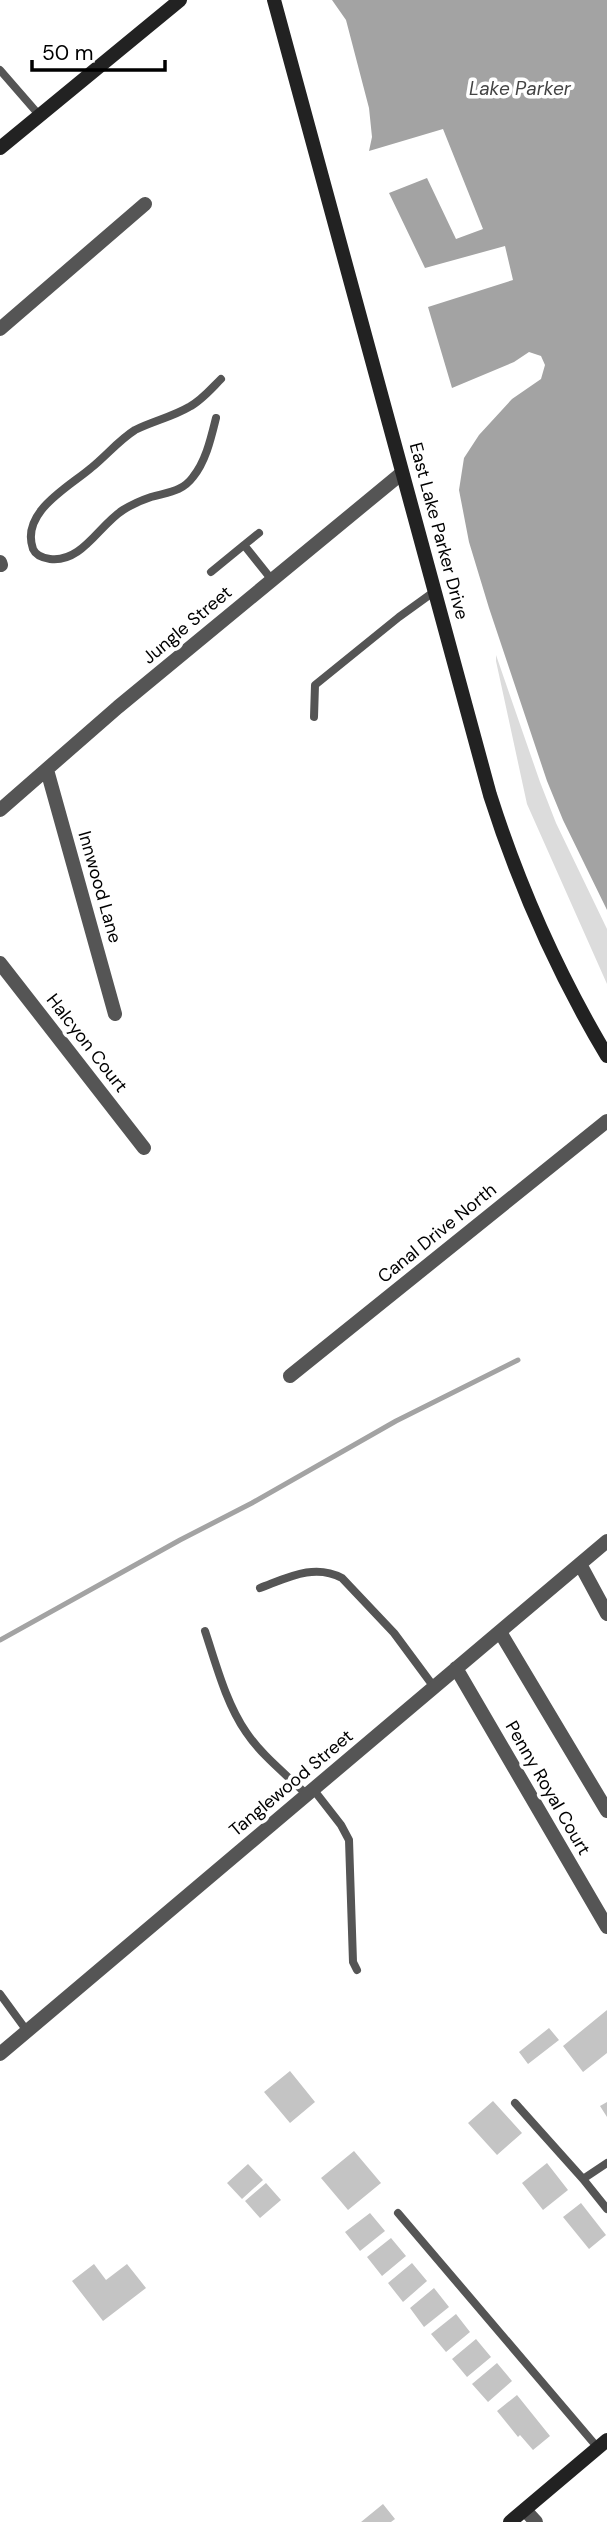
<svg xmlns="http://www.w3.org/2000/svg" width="607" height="2522" font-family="'DM Sans',sans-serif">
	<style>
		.green { fill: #dcdcdc }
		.water { fill: #a3a3a3 }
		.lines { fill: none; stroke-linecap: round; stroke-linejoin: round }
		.stream { stroke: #a3a3a3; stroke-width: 5 }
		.building { fill: #c4c4c4 }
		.lane { stroke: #555; stroke-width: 8 }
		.street { stroke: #555; stroke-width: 14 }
		.secondary { stroke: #222; stroke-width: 14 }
		.labels { text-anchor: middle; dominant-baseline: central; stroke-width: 7; stroke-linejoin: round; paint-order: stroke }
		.street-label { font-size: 18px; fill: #000; stroke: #fff }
		.water-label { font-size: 19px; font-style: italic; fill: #444; stroke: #fff }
	</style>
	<rect width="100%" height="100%" fill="#fff"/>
	<path class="green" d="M496,655l44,127 16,41 51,106v55l-80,-180 -31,-143z"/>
	<path class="water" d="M332,0h275v910l-44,-90 -16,-39 -58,-173 -20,-66 -10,-52 5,-32 15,-23 33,-36 29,-20 4,-14 -4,-9 -12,-4 -15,10 -62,26 -24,-81 85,-27 -8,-34 -80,22 -36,-75 38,-15 29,61 27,-10 -40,-100 -74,22 3,-14 -3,-29 -23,-88z"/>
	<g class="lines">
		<path class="stream" d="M0,1640l180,-100 72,-37 144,-82 122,-61"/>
	</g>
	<path class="building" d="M607,2010v43l-24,19 -20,-26z
		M549,2028l10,12 -31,24 -9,-12z
		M290,2071l25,31 -25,21 -26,-31z
		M493,2101l29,32 -25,22 -29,-32z
		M607,2102v15l-7,-11z
		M354,2151l27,32 -33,27 -27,-32z
		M547,2163l21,27 -25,20 -21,-27z
		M248,2164l15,16 -21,19 -15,-16z
		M266,2183l15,17 -21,18 -15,-17z
		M581,2203l25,32 -17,14 -26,-32z
		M370,2213l15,18 -25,20 -15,-19z
		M391,2238l15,18 -24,20 -15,-19z
		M412,2263l15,18 -24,21 -15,-19z
		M94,2264l12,16 21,-16 19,24 -43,33 -31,-40z
		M434,2288l15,19 -25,20 -14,-19z
		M456,2314l14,18 -24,20 -15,-18z
		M476,2339l15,18 -24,20 -15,-18z
		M497,2363l15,18 -24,21 -16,-18z
		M517,2395l33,41 -17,14 -13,-15 -2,2 -21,-26z
		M383,2504l12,15 -4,3h-30z"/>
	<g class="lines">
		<path class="lane" d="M0,70l40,46
			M216,418c-5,20 -10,43 -23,59 -11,15 -25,15 -42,20 -9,3 -20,8 -28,13 -24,15 -41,53 -73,49 -7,-1 -14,-3 -17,-10 -13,-37 36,-62 58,-81 15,-12 28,-28 44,-38 18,-9 37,-13 54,-23 12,-6 22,-18 32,-28
			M244,545l15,-12
			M211,572l33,-27 28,35
			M314,717l1,-32 84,-68 36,-26
			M260,1588c27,-10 54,-25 82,-10l52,55 40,54
			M205,1631c11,33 21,72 41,101 16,24 40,42 61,63
			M313,1789l28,36 8,15 4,122 4,8
			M0,1994l27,37
			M515,2103l68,76 24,-16
			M583,2179l24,30
			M398,2213l200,235"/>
		<path class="street" d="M0,329l145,-125
			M0,562l1,3
			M47,770l68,244
			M0,810l118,-103 284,-234
			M0,963l144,185
			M290,1376l317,-255
			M580,1564l27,50
			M500,1632l107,179
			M456,1668l151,259
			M0,2054l607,-513
			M525,2510l11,12"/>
		<path class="secondary" d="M274,0l216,795c29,91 68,179 117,261
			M0,148l180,-148
			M510,2522l97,-82"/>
	</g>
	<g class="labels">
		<g class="street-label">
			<text transform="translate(439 531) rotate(75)">East Lake Parker Drive</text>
			<text transform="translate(187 625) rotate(-40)">Jungle Street</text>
			<text transform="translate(100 887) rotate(74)">Innwood Lane</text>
			<text transform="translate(87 1043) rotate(52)">Halcyon Court</text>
			<text transform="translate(437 1233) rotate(-39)">Canal Drive North</text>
			<text transform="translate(291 1783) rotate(-40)">Tanglewood Street</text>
			<text transform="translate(548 1788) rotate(60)">Penny Royal Court</text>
		</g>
		<g class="water-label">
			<text x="520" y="88">Lake Parker</text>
		</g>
	</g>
	<path d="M32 60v10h133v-10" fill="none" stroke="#000000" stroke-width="3.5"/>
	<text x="42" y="60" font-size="21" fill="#000000" stroke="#ffffff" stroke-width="5" paint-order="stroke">50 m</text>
</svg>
